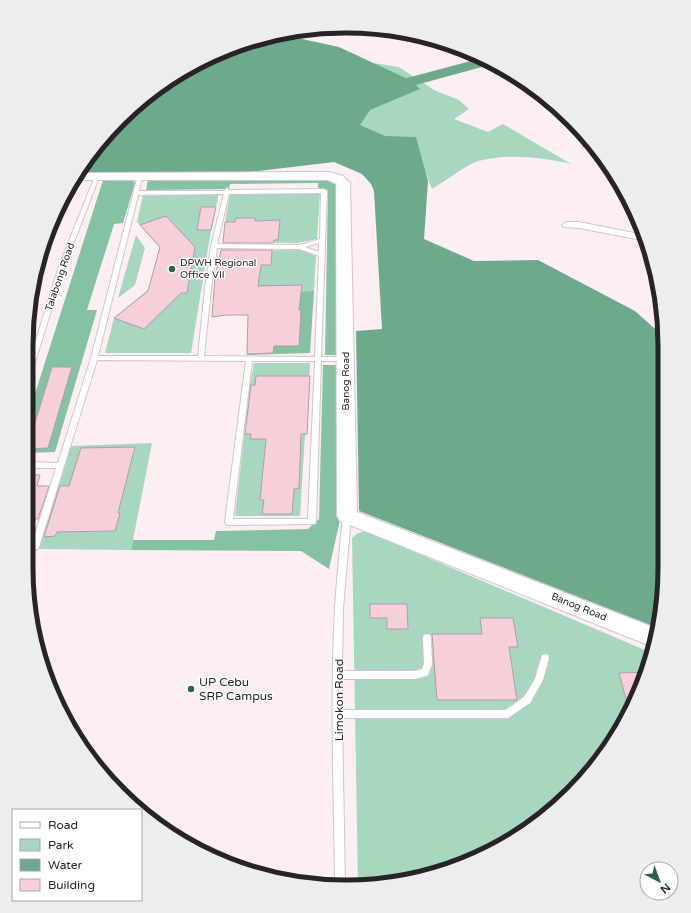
<svg xmlns="http://www.w3.org/2000/svg" width="691" height="913" font-family="'Varela Round',sans-serif">
	<style>
		.green { fill: #a8d7bf }
		.forest { fill: #84c2a3 }
		.water { fill: #6daa8c }
		.lines { fill: none; stroke-linecap: round; stroke-linejoin: round }
		.river { fill: #6daa8c; fill-rule: evenodd }
		.building { fill: #f7cfd9; stroke: #ada0a3 }
		.lane-casing { stroke: #d2c4c7; stroke-width: 2 }
		.street-casing { stroke: #d2c4c7; stroke-width: 2 }
		.secondary-casing { stroke: #d2c4c7; stroke-width: 2 }
		.lane { fill: #fff; fill-rule: evenodd }
		.street { fill: #fff; fill-rule: evenodd }
		.secondary { fill: #fff; fill-rule: evenodd }
		.poi-dot { fill: #2b6249; stroke: #fff; stroke-width: 1.5 }
		.labels { text-anchor: middle; dominant-baseline: central; stroke-width: 3; stroke-linejoin: round; paint-order: stroke }
		.poi-label { font-size: 10px; fill: #292325; stroke: #fff; text-anchor: start }
		.street-label { font-size: 10px; fill: #292325; stroke: #fff }
		.near-poi-label { font-size: 12px; fill: #292325; stroke: #fff; text-anchor: start }
		.near-street-label { font-size: 12px; fill: #292325; stroke: #fff }
		.rim { fill: none; stroke: #292325; stroke-width: 5 }
	</style>
	<rect width="100%" height="100%" fill="#fdeef2"/>
	<path class="green" d="M347,59l52,8 35,23 25,10 10,9 -15,10 34,13 15,-8 68,40c-28,-7 -73,-12 -100,0 -13,7 -26,17 -39,25l-18,-46 -54,-11z
		M219,193l-3,14h-15l-4,23h14l-20,123h-86l9,-35 41,-34h-5l9,-33h4l-26,-29 6,-27z
		M320,193l-3,46 -19,4 -53,-1 1,-2h32l2,-20 -55,2 5,-28z
		M136,235l9,13 -10,37 -17,13z
		M303,250l13,5 -2,36 -58,2 -35,-42z
		M254,363h56l-3,71 -2,1 -5,81h-65l15,-131z
		M152,443l-21,107 -93,-1 32,-103z
		M365,531l287,122 -4,17 -37,75 -39,48 -49,40 -75,37 -82,16h-8l-6,-348 6,-5z"/>
	<path class="forest" d="M326,178l9,4 3,3 3,170h-16l3,-165 -10,-2v-5l-88,1 -1,5 -83,1 2,-10z
		M103,180h29l3,3 -12,40 -9,1 -27,86h10l-42,142 -29,1v-31z
		M314,291l-4,62 -63,2 2,-40h-23l-14,2 2,-20 42,-4z
		M323,365h18l-1,155 -11,49 -28,-18 -170,-1 2,-10h81l2,-9 92,-2 11,-10z"/>
	<path class="water" d="M279,34l60,13 73,34 8,8 -50,21 -10,15 25,11 31,1 12,44 -4,58 50,22 64,-1 97,51 27,24v274l-4,19 -299,-117 -3,-180 26,-2 -8,-138 -3,-7 -9,-10 -28,-12 -85,10 -171,1 14,-22 76,-71 55,-30 12,-3 9,5 22,-15z"/>
	<g class="lines">
		<path class="river" d="M482,58l11,6 -81,22 -5,-2 -3,-3 3,-3z"/>
	</g>
	<path class="building" d="M201,207h15l-5,23h-14z
		M166,216l29,31 -8,46h-6l-37,36 -30,-11 34,-27 12,-44 -20,-22z
		M236,218h19v3l25,-1 -2,20h-4l-1,3h-50l2,-21h10z
		M221,250h51l-1,15h-10l-3,21 44,-1 -3,25h2l-2,36h-25l-1,7 -26,1 1,-39h-22l-14,2 3,-40z
		M52,367h20l-24,81 -21,1z
		M256,376h54l-3,58h-6l-2,54 -5,1 -2,25h-30l2,-14h-4l6,-61h-16l1,-5h-6l6,-49h4z
		M135,447l-17,66h2l-5,18 -58,1 -2,4 -11,1 16,-51h9l12,-38z
		M26,475h14l-3,11h12l-11,33 -12,1z
		M370,604h37l1,25h-21v-11h-17z
		M480,618h33l5,29h-9l8,53h-80l-5,-66h50z
		M647,672l-18,38 -10,-37z"/>
	<g class="lines">
		<defs>
			<path id="lane" d="M138,175l4,1 -3,15h85l3,-3 2,2 95,-1 3,2 -6,166h25l3,2 -3,2h-25l-5,161 -1,2 -86,1 -3,-1 -1,-2 21,-161 -149,-1 -58,187 -1,2 -3,1 -3,-1 -1,-2 25,-79h-30v-6l32,1 33,-105zM321,193l-1,46 -20,6 -83,-1 12,-50zM224,194l-13,52 -6,43 -7,67h-100l40,-161zM319,243v9l-14,-5zM217,248l82,1 20,7 -4,101 -111,-1 7,-67zM252,361h63l-7,158h-75z
				M95,176l4,1 -34,89 -35,112 -3,2v-11l32,-103z
				M347,513l3,1 1,2 -8,92 -1,63h73l7,-2 2,-5 -1,-26 1,-3 3,-1 3,1 1,3 1,26 -4,11 -13,4h-73v31h164l18,-13 11,-18 7,-24 3,-1 3,1 1,3 -6,22 -13,23 -22,15h-166l3,167 -10,-1c-1,-92 -5,-185 0,-277 2,-30 5,-61 8,-91l1,-2z"/>
			<path id="street" d="M567,222h12l65,13 3,6 -68,-13 -15,-1 -2,-2z"/>
			<path id="secondary" d="M329,172l14,4 7,7 7,329 301,117 -5,18 -313,-126 -3,-5 -1,-332 -8,-4h-254l4,-7z"/>
		</defs>
		<use href="#lane" class="lane-casing"/>
		<use href="#street" class="street-casing"/>
		<use href="#secondary" class="secondary-casing"/>
		<use href="#lane" class="lane"/>
		<use href="#street" class="street"/>
		<use href="#secondary" class="secondary"/>
	</g>
	<g class="poi-dot">
		<circle cx="172" cy="269" r="4"/>
		<circle cx="191" cy="689" r="4"/>
	</g>
	<g class="labels">
		<g class="poi-label">
			<text x="180" y="263">DPWH Regional<tspan x="180" dy="12">Office VII</tspan></text>
		</g>
		<g class="street-label">
			<text transform="translate(60 277) rotate(-71)">Talabong Road</text>
			<text transform="translate(346 381) rotate(-90)">Banog Road</text>
			<text transform="translate(579 607) rotate(22)">Banog Road</text>
		</g>
		<g class="near-poi-label">
			<text x="199" y="682">UP Cebu<tspan x="199" dy="14">SRP Campus</tspan></text>
		</g>
		<g class="near-street-label">
			<text transform="translate(339 700) rotate(-90)">Limokon Road</text>
		</g>
	</g>
	<path d="M0 0H691V913H0ZM345 33H346A312 312 0 0 1 658 345V568A312 312 0 0 1 346 880H345A312 312 0 0 1 33 568V345A312 312 0 0 1 345 33Z" fill="#eeedee" fill-rule="evenodd"/>
	<path class="rim" d="M345 33H346A312 312 0 0 1 658 345V568A312 312 0 0 1 346 880H345A312 312 0 0 1 33 568V345A312 312 0 0 1 345 33Z"/>
	<rect x="12" y="809" width="130" height="92" fill="#ffffff" stroke="#a9a7a8"/>
	<rect x="20" y="822" width="20" height="6" fill="#ffffff" stroke="#a9a7a8"/>
	<text x="48" y="829" font-size="12" fill="#292325">Road</text>
	<rect x="20" y="839" width="20" height="12" fill="#a8d7bf" stroke="#a9a7a8"/>
	<text x="48" y="849" font-size="12" fill="#292325">Park</text>
	<rect x="20" y="859" width="20" height="12" fill="#6daa8c" stroke="#a9a7a8"/>
	<text x="48" y="869" font-size="12" fill="#292325">Water</text>
	<rect x="20" y="879" width="20" height="12" fill="#f7cfd9" stroke="#a9a7a8"/>
	<text x="48" y="889" font-size="12" fill="#292325">Building</text>
	<g transform="translate(659 881) rotate(139)"><circle r="19" fill="#ffffff" stroke="#a9a7a8"/>
	<path d="M0-3L7 15L0 10L-7 15Z" fill="#2b6249"/>
	<text y="-6" font-size="11" font-weight="bold" text-anchor="middle" fill="#292325">N</text>
	</g>
</svg>
